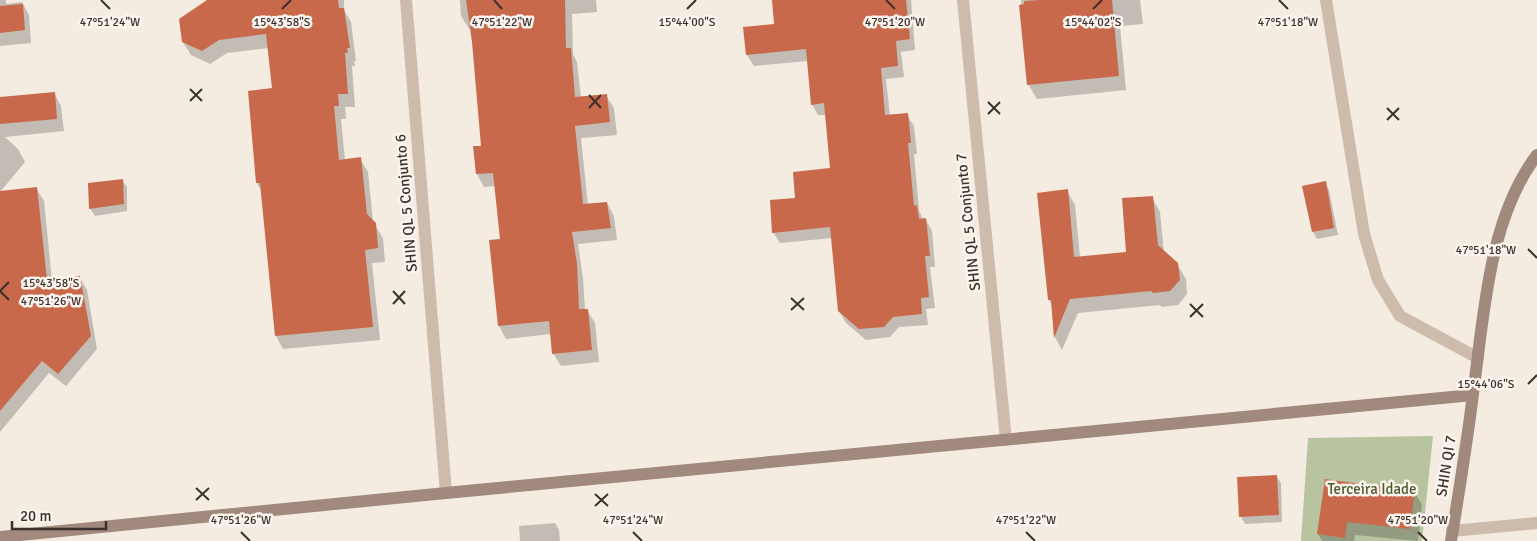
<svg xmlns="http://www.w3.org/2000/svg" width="1537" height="541" font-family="Signika,sans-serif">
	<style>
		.green { fill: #b8c4a0 }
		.shadow { fill: #0003 }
		.building { fill: #c8694b }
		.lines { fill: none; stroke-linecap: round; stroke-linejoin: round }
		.lane { stroke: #cdbbac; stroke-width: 12 }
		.street { stroke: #cdbbac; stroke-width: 12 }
		.secondary { stroke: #a18a7d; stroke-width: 12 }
		.ticks { fill: none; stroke: #3b302b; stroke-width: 2 }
		.labels { text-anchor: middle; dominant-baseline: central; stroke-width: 5; stroke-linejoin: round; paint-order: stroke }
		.street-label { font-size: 15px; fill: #3b302b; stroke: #fbf5ee }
		.park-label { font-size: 15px; fill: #4a5a2e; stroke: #fbf5ee }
		.ticks-label { font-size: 12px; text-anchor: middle; fill: #3b302b; stroke: #fbf5ee; stroke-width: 5; stroke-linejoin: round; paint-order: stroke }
	</style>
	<rect width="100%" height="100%" fill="#f4ebe1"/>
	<path class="green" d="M1433,436l-11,105h-121l7,-103z"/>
	<path class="shadow" d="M0,0h6v4l16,-2 7,13 2,28 -31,3z
		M209,0h135v10l7,12 5,39h-2l1,5h-3l3,41h-10l1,12h-5l4,41 15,-1 8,13 5,50 10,16 2,24 -13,1 8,77 -97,9 -7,-13 -14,-144 -5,-9 16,-94 -4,-41 -42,5 -17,11 -19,-9 -8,-13z
		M460,0h136l1,12 -25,2 1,40 4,8 4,36 25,-2 8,12 3,27 -36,3 7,67 19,-2 7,13 3,24 -39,4 5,34 2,32h2l8,13 4,39 -38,4 -8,-13 -2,-19 -45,5 -7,-13 2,-86 -5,-54 -12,1 -7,-13 6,-27 -11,-118h-3l-8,-13z
		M773,0h138l4,50 -14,2 3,25 -18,2 4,37 17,-1 7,11 3,28h-3l5,56 4,10h3l6,11 3,36h-5l5,41 -9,1 2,16 -29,2 -9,10 -24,3 -20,-17 -7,-12 -7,-73 -52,5 -7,-11 23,-33 36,-30 -5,-54h-9l-6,-11 -4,-43 -54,5 -7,-11 29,-29z
		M1021,0h119l3,24 -23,2 6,64 -89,9 -9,-15z
		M54,93l7,13 3,25 -59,6 13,12 7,13 -25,30 36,-4 8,13 8,80 28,-3 7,12 10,59 -31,37 -17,-13 -49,59v-334z
		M122,180l5,7v24l-32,5 -5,-8z
		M1325,183l4,7 9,45 -21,4 -4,-7z
		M1067,191l8,14 5,52 48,-4 24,-55 8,14 4,41 13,11 9,15 1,15 -9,11 -16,2 -2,-2 -82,8 -16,37 -7,-13 -3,-32 -3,-5z
		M1276,476l5,7 1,39 -37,2 -4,-7 -3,-39z
		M1326,480l49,8 39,3 8,14 -4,36 -63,-6 -1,6h-32l-4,-7z
		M555,523l4,7 1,11h-40l-1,-15z"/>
	<path class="building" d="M207,0h131l1,8h5l6,40h-3l1,5h-3l3,41h-10l1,12h-5l5,54 22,-3 6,57 9,9 2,25 -13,2 8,77 -98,9 -15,-153h-4l-8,-92 24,-3 -6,-54 -47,6 -17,11 -20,-9 -3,-23z
		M466,0h99l1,48h5l4,49 32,-3 3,28 -35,4 8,78 24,-2 4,26 -39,4 5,32 2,45h9l4,41 -40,4 -3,-33 -51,5 -9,-86 11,-1 -7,-66 -17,1 -3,-28h8l-9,-104z
		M772,0h134l4,39 -14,2 2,25 -17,2 4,47 23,-2 3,30h-3l6,63 3,-1 2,14 7,-1 4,38h-5l4,41 -8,1 1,16 -29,3 -9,10 -25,2 -21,-18 -8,-84 -58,6 -2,-33 25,-2 -2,-26 37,-4 -6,-65 -13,2 -5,-56 -60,6 -3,-28 31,-3z
		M1040,0h72l7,76 -92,9 -8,-80 5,-1v-3z
		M23,4l2,26 -25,3v-27z
		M55,92l2,27 -57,5v-27z
		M123,179l1,25 -35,5 -1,-26z
		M1326,181l8,47 -22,4 -10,-46z
		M37,187l10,93 33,-4 11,60 -33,38 -16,-13 -42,50v-220z
		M1068,189l6,68 52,-5 -4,-54 31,-2 5,49 20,18 2,17 -10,11 -17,2 -2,-2 -81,8 -16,39 -3,-38h-3l-11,-107z
		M1277,475l2,40 -40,2 -2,-40z
		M1325,479l50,7 40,3 -5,40 -63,-7 -2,16 -28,-4z"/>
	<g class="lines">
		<path class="lane" d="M1326,0l38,234 14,46 22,36 78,42"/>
		<path class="street" d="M406,0l40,493
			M963,0l43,440
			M1452,531l85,-8"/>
		<path class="secondary" d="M0,537l446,-44 1027,-98
			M1451,541c8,-49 16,-98 22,-147 11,-78 15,-175 64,-239"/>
	</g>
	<path class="ticks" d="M101,0l9,9M494,0l8,9M886,0l9,9M1279,0l9,9M282,9l9,-9M687,9l9,-9M1093,9l9,-9M190,89l12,12M589,95l12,13M190,101l12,-12M988,102l12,12M589,108l12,-13M1387,108l12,12M988,114l12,-12M1387,120l12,-12M1528,249l9,9M0,291l9,9M0,291l9,-9M393,291l12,13M791,298l13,12M393,304l12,-13M1190,304l13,13M791,310l13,-12M1190,317l13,-13M1528,384l9,-9M196,488l13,12M595,494l13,12M196,500l13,-12M595,506l13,-12M241,532l9,9M633,532l9,9M1026,532l9,9M1418,532l9,9"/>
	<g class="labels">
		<g class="street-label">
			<text transform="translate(406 203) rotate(-95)">SHIN QL 5 Conjunto 6</text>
			<text transform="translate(968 222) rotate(-96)">SHIN QL 5 Conjunto 7</text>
			<text transform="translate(1446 466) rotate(-81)">SHIN QI 7</text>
		</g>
		<g class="park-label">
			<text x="1372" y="489">Terceira Idade</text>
		</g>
	</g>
	<g class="ticks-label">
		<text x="110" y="26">47°51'24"W</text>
		<text x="502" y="26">47°51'22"W</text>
		<text x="687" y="26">15°44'00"S</text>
		<text x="895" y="26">47°51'20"W</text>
		<text x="1093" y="26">15°44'02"S</text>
		<text x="1288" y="26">47°51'18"W</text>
		<text x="282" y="26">15°43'58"S</text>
		<text x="1486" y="254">47°51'18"W</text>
		<text x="51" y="287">15°43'58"S</text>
		<text x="51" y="305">47°51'26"W</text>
		<text x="1486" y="388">15°44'06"S</text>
		<text x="241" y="524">47°51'26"W</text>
		<text x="633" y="524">47°51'24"W</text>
		<text x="1026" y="524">47°51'22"W</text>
		<text x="1418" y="524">47°51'20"W</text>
	</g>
	<path d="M12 521v8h94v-8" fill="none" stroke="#3b302b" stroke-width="2.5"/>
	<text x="20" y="521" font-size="15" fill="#3b302b" stroke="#fbf5ee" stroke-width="4" paint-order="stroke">20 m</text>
</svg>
